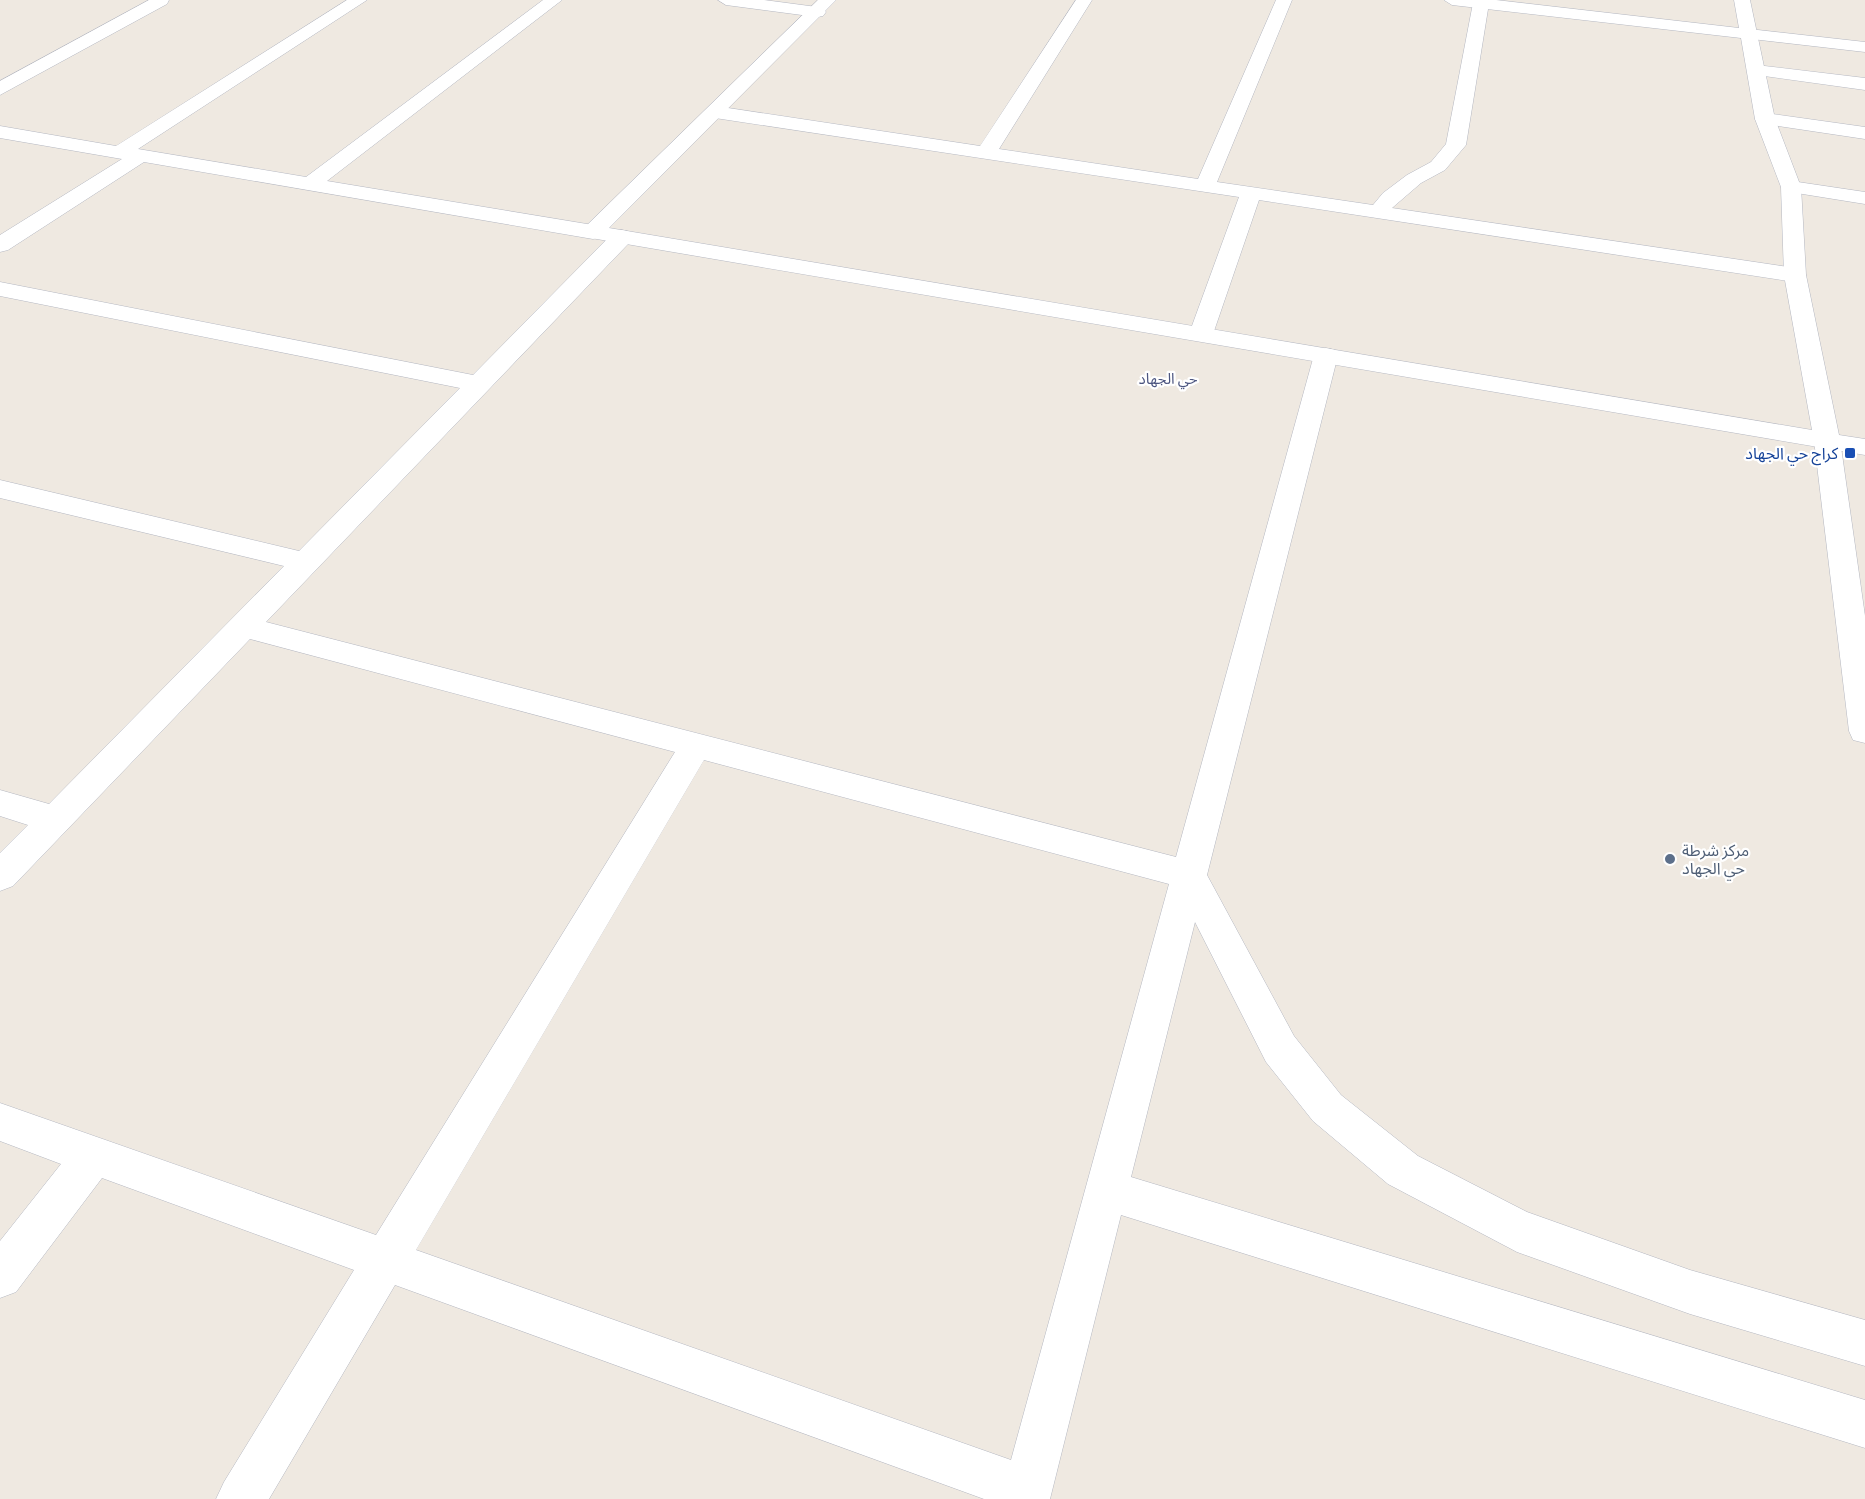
<svg xmlns="http://www.w3.org/2000/svg" width="1865" height="1499" font-family="Manrope,'Noto Sans Arabic',sans-serif">
	<style>
		.lines { fill: none; stroke-linecap: round; stroke-linejoin: round }
		.street-casing { stroke: #b4b7c1; stroke-width: 1 }
		.secondary-casing { stroke: #b4b7c1; stroke-width: 1 }
		.street { fill: #fff; fill-rule: evenodd }
		.secondary { fill: #fff; fill-rule: evenodd }
		.transit-dot { fill: #1a4fb4; stroke: #fff; stroke-width: 2 }
		.service-dot { fill: #5c6f8a; stroke: #fff; stroke-width: 2 }
		.labels { text-anchor: middle; dominant-baseline: central; stroke-width: 4.5; stroke-linejoin: round; paint-order: stroke }
		.far-neighbourhood-label { font-size: 15px; fill: #4d5680; stroke: #fff }
		.transit-label { font-size: 16px; fill: #164399; stroke: #fff; text-anchor: end }
		.service-label { font-size: 16px; fill: #4e5e75; stroke: #fff; text-anchor: start }
	</style>
	<rect width="100%" height="100%" fill="#efe9e1"/>
	<g class="lines">
		<defs>
			<path id="street" d="M149,0h20l-2,4 -167,91v-14z
				M347,0h20l-229,149 168,28 237,-177h19l-235,181 266,44 8,2 3,5 -3,5 -8,2 -449,-77 -136,88 -8,2v-17l122,-76 -122,-21v-12l116,20z
				M718,0h46l53,7 6,1 3,4 -3,4 -6,1 -91,-12z
				M1076,0h16l-93,149 199,30 78,-179h16l-75,182 156,23 10,-12 24,-18 24,-13 15,-18 27,-141 2,-3h12l2,3 -23,142 -21,25 -24,13 -29,25 403,60 8,2 3,5 -3,5 -8,2 -536,-82 -46,134 -4,5 -8,2 -8,-2 -4,-5 50,-137 -524,-79 -7,-2 -3,-4 3,-4 7,-2 265,40z
				M1749,29l116,13v10l-122,-14 -3,-4 3,-4z
				M1756,65l109,13v12l-115,-16 -3,-4 3,-4z
				M1765,113l100,14v12l-107,-16 -3,-4 3,-4z
				M1791,181l74,11v12l-81,-13 -3,-4 3,-4z
				M622,230l8,2 3,5 -3,5 -364,380 910,235 138,-502 3,-5 9,-2 9,2 3,5 -131,520 87,161 47,59 77,61 109,56 163,58 175,50v46l-175,-52 -173,-62 -129,-68 -75,-63 -47,-59 -71,-140 -64,255 734,223v48l-744,-233 -71,284h-66l-589,-214 -126,214h-53l8,-17 130,-212 -252,-92 -86,114 -16,6v-57l61,-77 -61,-23v-38l376,132 299,-483 -425,-113 -237,247 -13,5v-38l28,-28 -28,-9v-26l49,14 235,-238 -284,-68v-18l299,71 161,-163 -460,-92v-14l473,93 141,-143zM704,760l465,124 -158,576 -595,-210z
				M1827,432l9,2 4,6 25,176v127l-12,-3 -4,-9 -35,-291 4,-6z"/>
			<path id="secondary" d="M818,0h18l-227,228 1203,202 -28,-155 -3,-88 -26,-68 -14,-81 -289,-33 -8,-5h52l243,28 -5,-28h16l25,119 26,68 5,88 33,160 26,4v16l-1280,-218 -3,-5 3,-5z"/>
		</defs>
		<use href="#street" class="street-casing"/>
		<use href="#secondary" class="secondary-casing"/>
		<use href="#street" class="street"/>
		<use href="#secondary" class="secondary"/>
	</g>
	<rect class="transit-dot" x="1844" y="447" width="12" height="12" rx="3"/>
	<circle class="service-dot" cx="1670" cy="859" r="6"/>
	<g class="labels">
		<g class="far-neighbourhood-label">
			<text x="1168" y="378">حي الجهاد</text>
		</g>
		<g class="transit-label">
			<text x="1838" y="453">كراج حي الجهاد</text>
		</g>
		<g class="service-label">
			<text x="1682" y="850">مركز شرطة<tspan x="1682" dy="18">حي الجهاد</tspan></text>
		</g>
	</g>
</svg>
